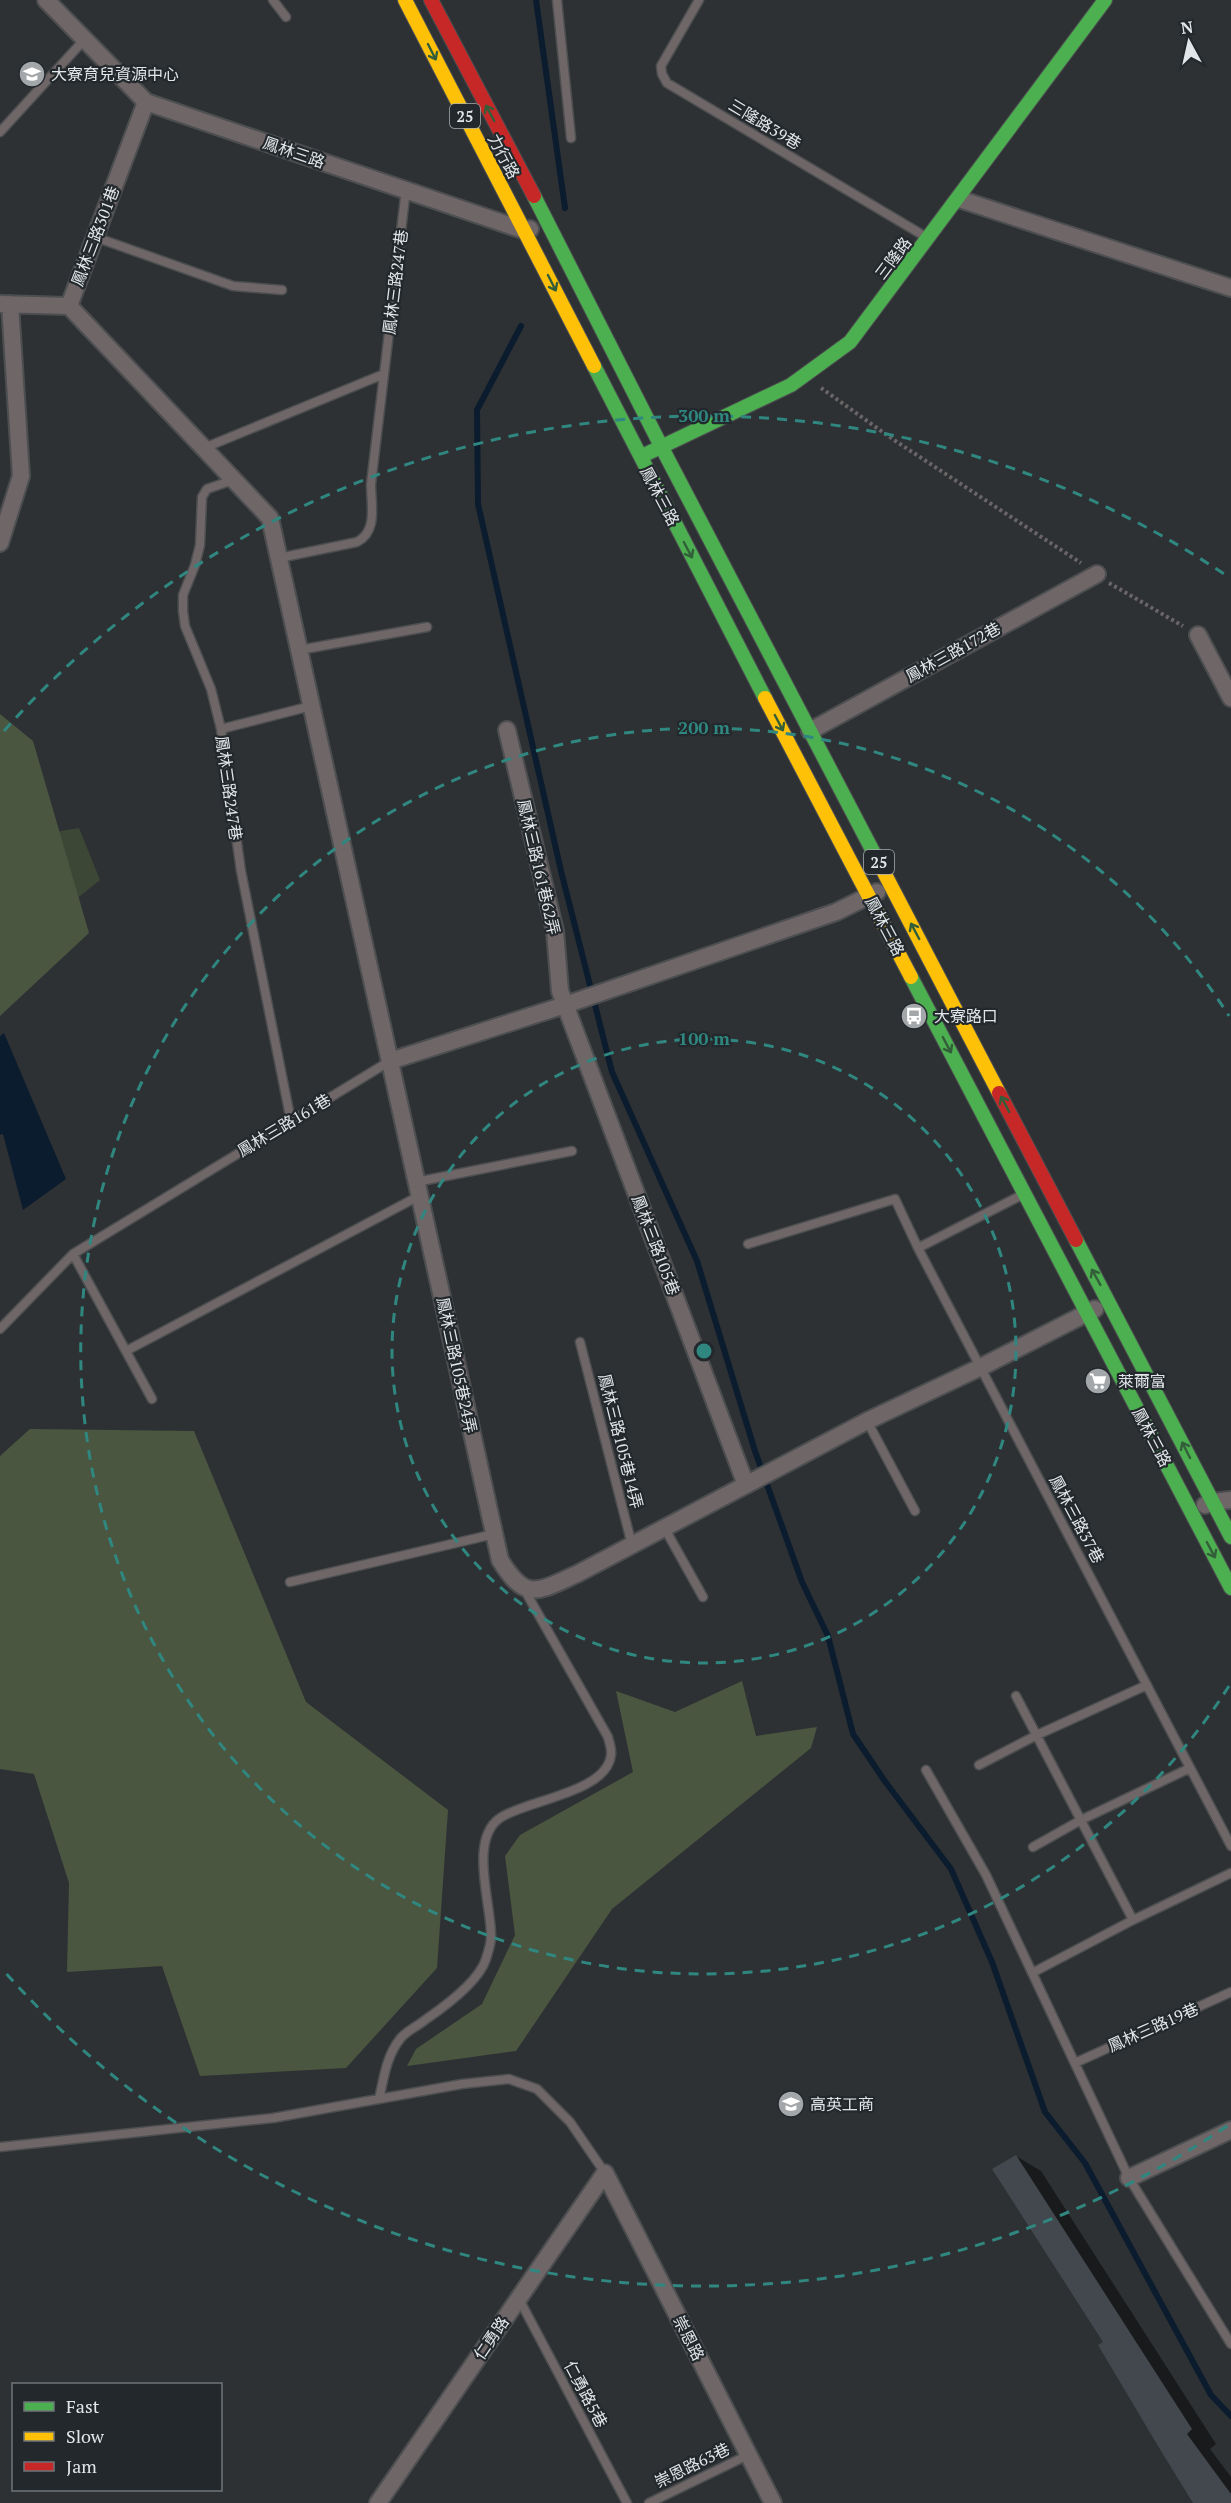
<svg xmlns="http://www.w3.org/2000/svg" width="1231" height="2503" font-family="'PT Serif','Noto Sans TC',serif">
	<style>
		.green { fill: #3d4736 }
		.forest { fill: #4a5640 }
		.water { fill: #0b1c2e }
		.shadow { fill: #0007 }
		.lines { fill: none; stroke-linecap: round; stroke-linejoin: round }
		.stream { stroke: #0b1c2e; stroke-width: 6 }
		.building { fill: #42484d }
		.lane-casing { stroke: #4c4e50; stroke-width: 11 }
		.street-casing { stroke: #4c4e50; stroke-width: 20 }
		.fast-casing { stroke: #4c4e50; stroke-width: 16 }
		.slow-casing { stroke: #4c4e50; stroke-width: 16 }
		.jam-casing { stroke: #4c4e50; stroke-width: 16 }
		.path { stroke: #6a6566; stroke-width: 4; stroke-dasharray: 3 3; stroke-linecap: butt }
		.lane { stroke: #6f6667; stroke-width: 8 }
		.street { stroke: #6f6667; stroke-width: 16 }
		.fast { stroke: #4caf50; stroke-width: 14 }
		.slow { stroke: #ffc107; stroke-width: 14 }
		.jam { stroke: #c62828; stroke-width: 14 }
		.oneway { stroke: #335e3a }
		.ring { fill: none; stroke: #2f8780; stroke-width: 3; stroke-dasharray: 10 8 }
		.labels { text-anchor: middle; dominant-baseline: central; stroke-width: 4.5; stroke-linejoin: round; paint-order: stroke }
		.shield { fill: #22282c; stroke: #a8adb0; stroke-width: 1.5 }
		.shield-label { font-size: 15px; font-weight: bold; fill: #e2e6e9 }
		.poi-label { font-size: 16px; fill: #e2e6e9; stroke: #22282c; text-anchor: start }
		.street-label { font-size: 16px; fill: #e2e6e9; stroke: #22282c }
		.centre { fill: #2f8780; stroke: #22282c; stroke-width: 3 }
		.ring-label { font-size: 18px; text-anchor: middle; font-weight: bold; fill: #2f8780; stroke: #22282c; stroke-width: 4.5; stroke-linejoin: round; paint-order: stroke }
	</style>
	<rect width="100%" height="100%" fill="#2e3134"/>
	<path class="green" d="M79,828l21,52 -100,80v-119z"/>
	<path class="forest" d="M0,714l33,27 56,192 -89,83z
		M30,1429l164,2 112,271 142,108 -11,158 -91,100 -146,8 -38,-110 -95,6 2,-89 -35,-109 -34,-5v-313z
		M742,1681l14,55 61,-9 -6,21 -199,161 -96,142 -109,15 9,-17 66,-45 33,-69 -10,-79 15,-21 113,-63 -17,-81 59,21z"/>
	<path class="water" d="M4,1033l62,146 -43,31 -20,-76 -3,1v-99z"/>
	<path class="shadow" d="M1016,2156l25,15 175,273 -6,5 21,28v26h-36l-90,-161z"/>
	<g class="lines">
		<path class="stream" d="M536,0l29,208
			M521,326l-44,84 1,94 83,367 51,201 85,189 58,190 47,131 26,54 25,98 31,46 67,89 41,93 53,150 40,51 126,232 20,21"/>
	</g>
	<path class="building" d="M1016,2155l176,274 -5,5 44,60v9h-38l-35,-57 -60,-101 5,-3 -111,-173z"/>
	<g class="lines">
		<defs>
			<path id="lane" d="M273,0l13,17
				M557,0l14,138
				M699,0l-38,66 1,8 5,9 259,154
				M0,132l84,-92
				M95,237l138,49 49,4
				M204,448l180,-74
				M233,480l-26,9 -5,8 -2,48 -5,20 -12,30v16l2,15 26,63 10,40 20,142 50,250
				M279,558l78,-16c21,-11 14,-37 14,-58l35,-295
				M299,650l128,-23
				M221,729l90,-23
				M416,1182l156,-31
				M748,1244l147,-45 23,49 313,598
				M918,1248l104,-53
				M73,1254l79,145
				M0,1329l73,-75 317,-193
				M580,1342l52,203
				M126,1351l293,-155
				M867,1421l48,90
				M665,1529l38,68
				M290,1582l204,-48
				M1016,1696l117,224
				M979,1765l58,-30 110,-50
				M926,1770l60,105 143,303 102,166
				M1033,1847l48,-27 109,-52
				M1032,1973l101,-53 98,-47
				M1075,2063l156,-71
				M379,2099c5,-21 7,-42 21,-60 6,-8 18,-13 25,-19 19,-13 54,-39 61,-61 2,-7 5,-15 5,-22 1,-31 -23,-97 9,-119 26,-18 107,-25 111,-63 1,-6 -2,-13 -3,-18l-84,-148
				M0,2147l273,-29 189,-34 47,-5 28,10 33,33 35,51
				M519,2299l108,204
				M649,2503l99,-48"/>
			<path id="street" d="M46,0l100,102 380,129 4,-2
				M959,199l272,89
				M0,304l69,2 77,-204
				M69,306l201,212 230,1042c26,42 37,32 77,14l290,-153 114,-54 114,-58
				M0,543l21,-67 -11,-172
				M1198,635l33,63
				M507,730l48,201 5,60 186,494
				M810,731l287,-157
				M390,1061l175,-56 271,-93 41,-20
				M1205,1505l8,-3 18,-2
				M1129,2178l102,-48
				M378,2503l227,-330 168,330"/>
			<path id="fast" d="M534,196l127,250 217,415
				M594,366l171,332
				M644,455l147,-70 59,-43 255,-342
				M911,977l320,611
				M1076,1240l155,297"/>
			<path id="slow" d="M405,0l189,366
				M765,698l146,279
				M878,861l121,232"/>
			<path id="jam" d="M431,0l103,196
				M999,1093l77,147"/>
		</defs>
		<use href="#lane" class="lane-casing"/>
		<use href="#street" class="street-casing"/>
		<use href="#fast" class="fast-casing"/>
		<use href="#slow" class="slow-casing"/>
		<use href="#jam" class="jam-casing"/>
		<path class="path" d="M821,388l73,52 187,123
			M1109,583l74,43"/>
		<use href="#lane" class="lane"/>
		<use href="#street" class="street"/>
		<use href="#fast" class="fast"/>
		<use href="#slow" class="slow"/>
		<use href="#jam" class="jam"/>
	</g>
	<defs><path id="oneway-shaft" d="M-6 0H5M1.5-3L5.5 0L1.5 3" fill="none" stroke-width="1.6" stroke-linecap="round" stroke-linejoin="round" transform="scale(1.5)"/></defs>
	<g class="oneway">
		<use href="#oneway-shaft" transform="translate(432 52) rotate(63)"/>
		<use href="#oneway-shaft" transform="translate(490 113) rotate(-118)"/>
		<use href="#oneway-shaft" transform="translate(552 283) rotate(63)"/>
		<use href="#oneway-shaft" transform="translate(688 550) rotate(62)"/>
		<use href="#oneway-shaft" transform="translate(779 723) rotate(62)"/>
		<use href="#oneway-shaft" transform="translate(915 931) rotate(-118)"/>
		<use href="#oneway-shaft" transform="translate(947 1045) rotate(62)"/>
		<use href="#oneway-shaft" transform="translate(1005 1104) rotate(-118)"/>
		<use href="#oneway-shaft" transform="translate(1096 1277) rotate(-119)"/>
		<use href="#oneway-shaft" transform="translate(1186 1450) rotate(-117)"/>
		<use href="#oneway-shaft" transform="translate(1211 1550) rotate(62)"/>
	</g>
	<g class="ring">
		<circle cx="704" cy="1351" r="312"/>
		<path d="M1229 1686A623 623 0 1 1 1229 1016"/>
		<path d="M1227 2126A935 935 0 0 1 4 1971M4 731A935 935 0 0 1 1227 576"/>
	</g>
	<defs>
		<symbol id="school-disc" viewBox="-11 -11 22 22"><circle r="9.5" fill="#a3a7aa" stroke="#22282c"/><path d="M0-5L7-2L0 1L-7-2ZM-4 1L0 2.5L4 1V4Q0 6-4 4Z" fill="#fff"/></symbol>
		<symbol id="bus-disc" viewBox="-11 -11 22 22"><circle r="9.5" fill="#a3a7aa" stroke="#22282c"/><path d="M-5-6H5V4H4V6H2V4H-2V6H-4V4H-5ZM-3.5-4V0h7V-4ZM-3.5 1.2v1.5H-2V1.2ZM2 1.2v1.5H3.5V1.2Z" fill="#fff"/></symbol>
		<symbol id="supermarket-disc" viewBox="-11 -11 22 22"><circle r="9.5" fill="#a3a7aa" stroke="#22282c"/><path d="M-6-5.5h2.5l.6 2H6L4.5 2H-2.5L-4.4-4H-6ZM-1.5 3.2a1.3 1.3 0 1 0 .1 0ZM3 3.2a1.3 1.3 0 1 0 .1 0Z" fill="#fff"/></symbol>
	</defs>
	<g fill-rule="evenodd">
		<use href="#school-disc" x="17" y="59" width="30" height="30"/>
		<use href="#bus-disc" x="899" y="1001" width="30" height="30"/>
		<use href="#supermarket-disc" x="1083" y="1366" width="30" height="30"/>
		<use href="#school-disc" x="776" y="2089" width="30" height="30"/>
	</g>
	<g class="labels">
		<g class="shield">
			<rect x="450" y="104" width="30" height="24" rx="4.5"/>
			<rect x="864" y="850" width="30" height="24" rx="4.5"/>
		</g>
		<g class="shield-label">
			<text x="465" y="116">25</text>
			<text x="879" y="862">25</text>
		</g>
		<g class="poi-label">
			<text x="51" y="74">大寮育兒資源中心</text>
			<text x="934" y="1016">大寮路口</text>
			<text x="1118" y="1381">萊爾富</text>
			<text x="810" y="2104">高英工商</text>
		</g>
		<g class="street-label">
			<text transform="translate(765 124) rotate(31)">三隆路39巷</text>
			<text transform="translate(294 152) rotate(19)">鳳林三路</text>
			<text transform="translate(504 156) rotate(62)">力行路</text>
			<text transform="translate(95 236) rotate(-69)">鳳林三路301巷</text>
			<text transform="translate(893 258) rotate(-53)">三隆路</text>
			<text transform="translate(395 282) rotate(-83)">鳳林三路247巷</text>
			<text transform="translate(660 496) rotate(62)">鳳林三路</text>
			<text transform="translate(953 652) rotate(-29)">鳳林三路172巷</text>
			<text transform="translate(229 788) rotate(82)">鳳林三路247巷</text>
			<text transform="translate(539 867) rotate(77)">鳳林三路161巷62弄</text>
			<text transform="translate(885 926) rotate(62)">鳳林三路</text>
			<text transform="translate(284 1125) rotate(-31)">鳳林三路161巷</text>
			<text transform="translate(656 1245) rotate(69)">鳳林三路105巷</text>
			<text transform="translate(457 1365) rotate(78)">鳳林三路105巷24弄</text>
			<text transform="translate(1152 1437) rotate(62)">鳳林三路</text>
			<text transform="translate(621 1441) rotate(76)">鳳林三路105巷14弄</text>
			<text transform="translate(1077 1519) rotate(62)">鳳林三路37巷</text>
			<text transform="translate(1153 2027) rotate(-24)">鳳林三路19巷</text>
			<text transform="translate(491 2338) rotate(-56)">仁勇路</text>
			<text transform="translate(689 2338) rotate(63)">崇恩路</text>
			<text transform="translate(586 2394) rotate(62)">仁勇路5巷</text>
			<text transform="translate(692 2465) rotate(-26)">崇恩路63巷</text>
		</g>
	</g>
	<circle cx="704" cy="1351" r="9" class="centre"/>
	<g class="ring-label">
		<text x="704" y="422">300 m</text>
		<text x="704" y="734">200 m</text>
		<text x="704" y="1045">100 m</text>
	</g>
	<rect x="12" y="2383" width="210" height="108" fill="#22282c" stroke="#6f7478" stroke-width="1.5"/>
	<rect x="24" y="2402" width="30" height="9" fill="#4caf50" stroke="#6f7478" stroke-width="1.5"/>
	<text x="66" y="2413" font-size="18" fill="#e2e6e9">Fast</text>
	<rect x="24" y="2432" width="30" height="9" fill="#ffc107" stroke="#6f7478" stroke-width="1.5"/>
	<text x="66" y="2443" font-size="18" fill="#e2e6e9">Slow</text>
	<rect x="24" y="2462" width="30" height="9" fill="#c62828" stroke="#6f7478" stroke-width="1.5"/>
	<text x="66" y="2473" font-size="18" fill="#e2e6e9">Jam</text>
	<g transform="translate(1189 42) rotate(352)" stroke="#22282c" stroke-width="4.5" paint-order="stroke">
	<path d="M0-4.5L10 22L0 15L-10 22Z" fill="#e2e6e9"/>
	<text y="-9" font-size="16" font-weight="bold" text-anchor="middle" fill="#e2e6e9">N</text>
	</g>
</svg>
